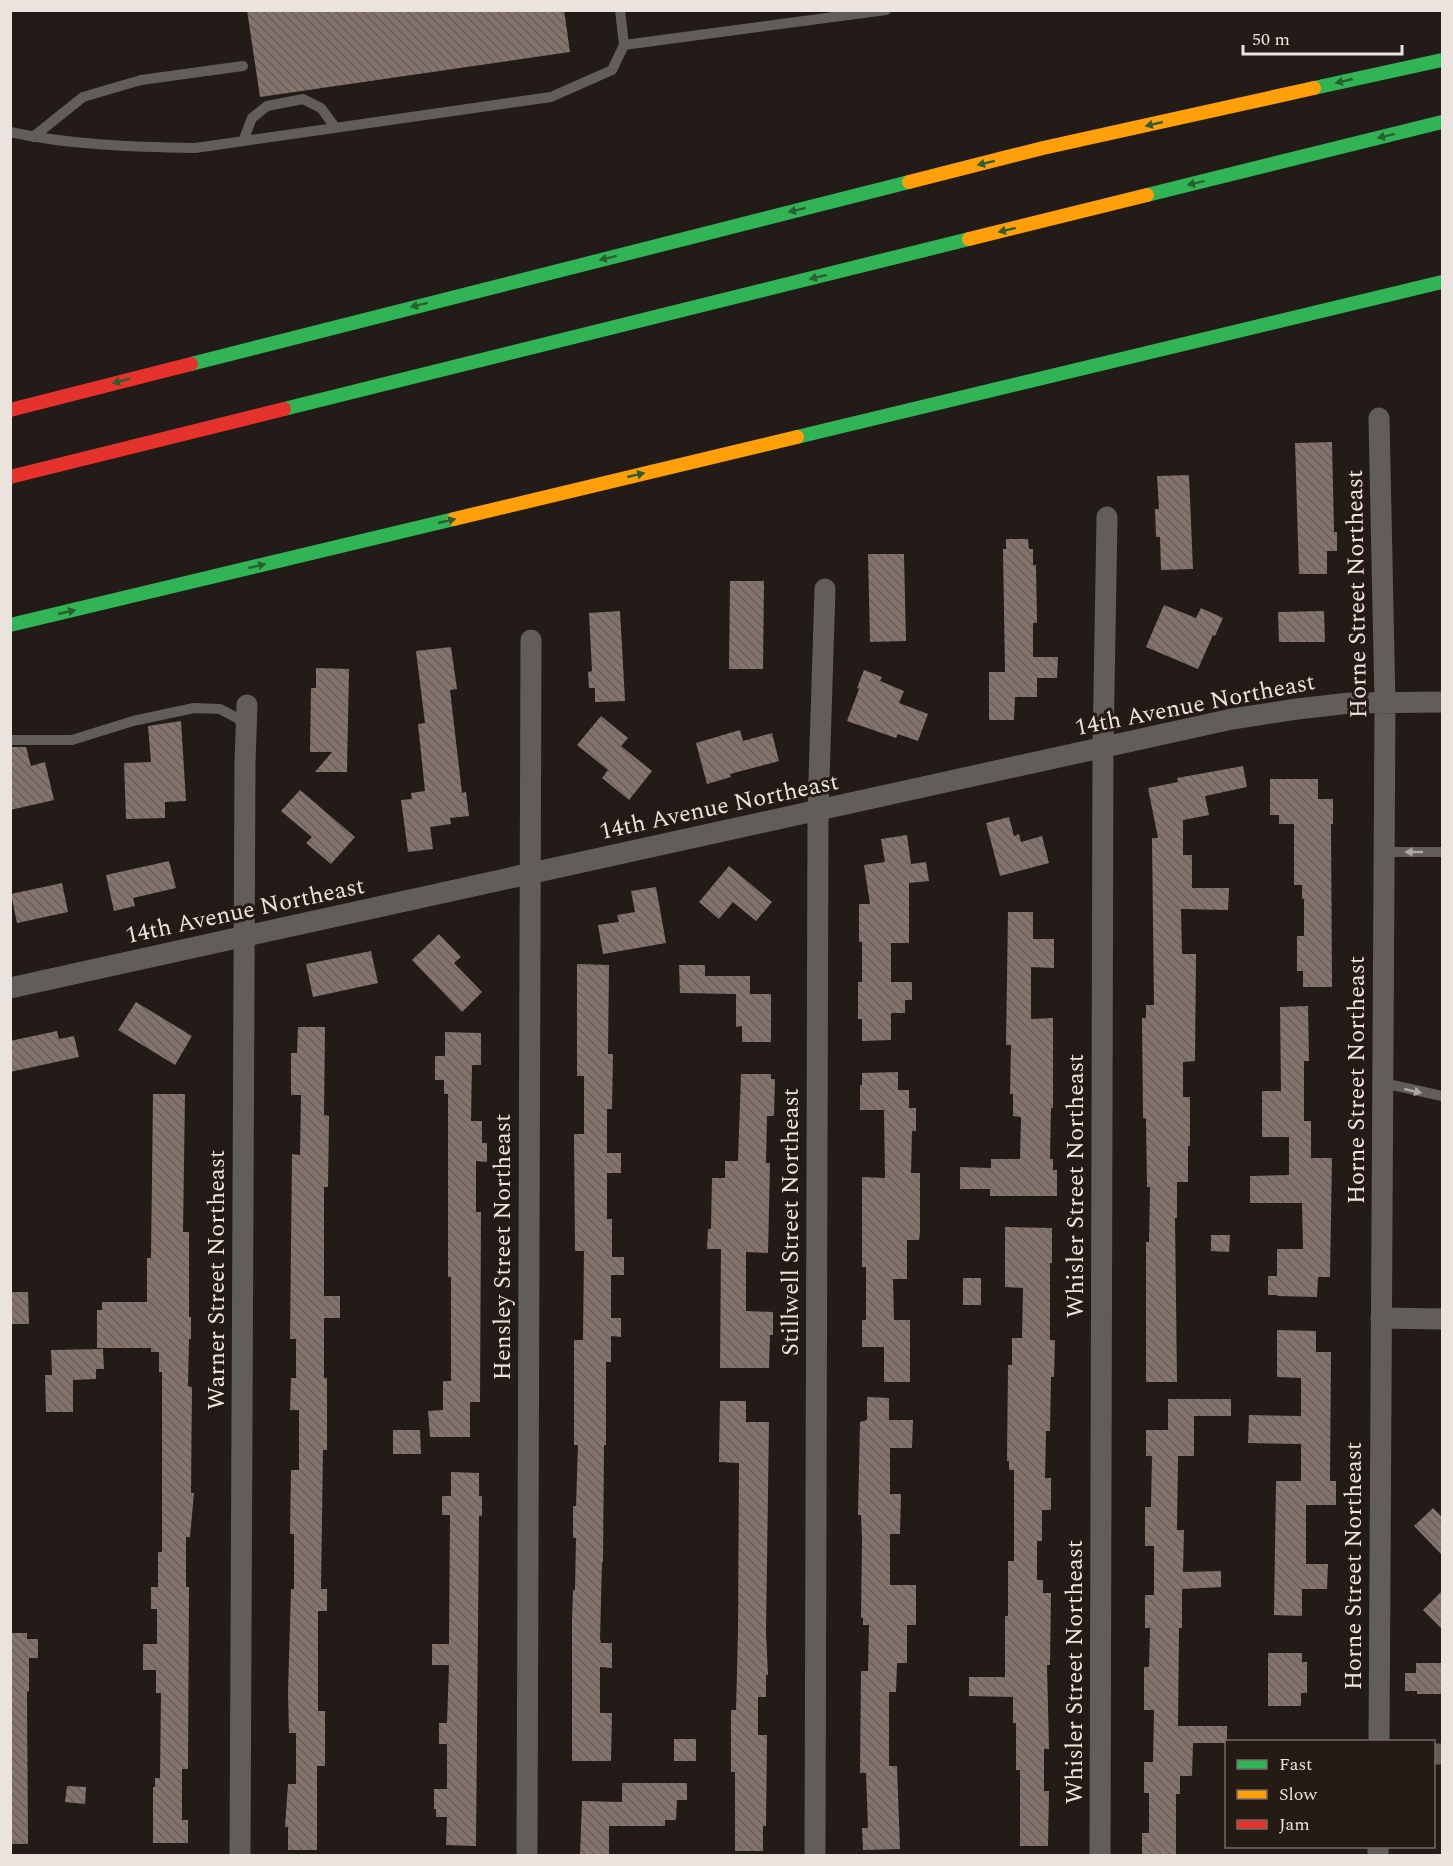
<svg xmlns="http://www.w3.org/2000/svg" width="1453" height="1866" font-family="Spectral,serif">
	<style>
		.building { fill: url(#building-back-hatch) }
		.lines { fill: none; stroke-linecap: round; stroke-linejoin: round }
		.lane { stroke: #605d5b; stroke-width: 10 }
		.street { stroke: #605d5b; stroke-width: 21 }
		.fast { stroke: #30b455; stroke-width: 14 }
		.slow { stroke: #ff9f0a; stroke-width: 14 }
		.jam { stroke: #e5322d; stroke-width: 14 }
		.oneway { fill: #2a5f31 }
		.oneway2 { fill: #aca7a3 }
		.labels { text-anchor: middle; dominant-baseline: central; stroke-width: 6; stroke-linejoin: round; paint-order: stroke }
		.street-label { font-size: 24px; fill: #ebe3de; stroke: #261a14 }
	</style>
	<defs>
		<pattern id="building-back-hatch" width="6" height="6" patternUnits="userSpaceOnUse" patternTransform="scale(1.5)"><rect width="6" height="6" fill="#84746c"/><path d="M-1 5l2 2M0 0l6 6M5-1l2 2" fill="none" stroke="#685e5a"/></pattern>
	</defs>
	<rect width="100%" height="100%" fill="#221b18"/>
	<path class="building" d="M247,10h317l6,42 -310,45z
		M1332,442l2,90h3v19h-10v23h-28l-4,-131z
		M1189,475l4,94 -32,1 -1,-33h-4l-1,-28h4l-2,-33z
		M1006,539h22l1,10h4v16h3l1,58h-4v34h25l-1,21h-20v19h-22l-1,23h-25v-48h16l-2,-123h3z
		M868,554h36l2,87 -36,1z
		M730,581h34l-1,88h-34z
		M1164,605l32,13 5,-10 22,10 -8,18 -2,-1 -15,34 -52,-22z
		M620,611l5,90 -30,1v-14h-6l-1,-16 4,-1 -3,-58z
		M1324,611l1,31h-46l-1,-30z
		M451,647l6,42 -7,1 12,103 4,-1 3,24 -19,2 1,6 -21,3 3,22 -25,3 -7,-52 11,-1 -1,-6 14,-2 -7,-67 7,-1 -9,-72z
		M316,668l33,1 -2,103h-32l17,-20h-22l1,-64h5z
		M864,670l18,7 -2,4 24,10 -5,12 29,11 -10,27 -20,-7 -2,4 -49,-17 12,-32 -2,-1z
		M601,716l27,22 -7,8 31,25 -23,29 -27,-22 6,-8 -31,-25z
		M181,721l5,80 -21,1v16l-39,1 -2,-56 27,-1 -3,-36z
		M740,730l3,11 29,-8 7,28 -49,13 1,3 -24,7 -11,-41z
		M10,747h16l5,19 14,-4 9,38 -44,10z
		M1243,766l4,21 -42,9 4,19 -26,5v35h9v33h37l-1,22 -47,-1 1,45h14l-1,107 -12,1v35h7v49h-2v36h-11v36h-2l2,164h-31v-140h3l1,-55h-3l-1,-68 -3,-1 -1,-100h4v-13h8l-2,-167h6l-10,-50 30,-6 -1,-4z
		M1270,779h48v20h15v25h-2l1,163h-29v-16h-6v-35h7v-37h-2v-14h-8v-61h-15v-9h-9z
		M300,790l55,47 -24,27 -25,-21 6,-6 -31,-26z
		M1009,817l5,19 5,-2 2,8 21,-6 7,27 -49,13 -14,-53z
		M907,835l4,29 15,-2 3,19 -20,2v60h-18v39h21v18h-7v13h-14v27l-29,1v-22h-4v-37h4v-40h-3v-38h11l-6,-39 21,-3 -4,-23z
		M169,861l7,27 -43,10 2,8 -21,5 -8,-36z
		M729,866l43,36 -16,19 -23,-19 -14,17 -20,-17z
		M62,883l6,29 -51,11 -6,-29z
		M656,887l10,56 -63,11 -5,-29 21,-3 -2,-7 18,-3 -4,-21z
		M1008,912h25v27h21v29l-23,-1v52l22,-1v90h-2l-1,51h3v11h4v26h-67v-7h-30v-22l31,1v-9h29l1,-42 -8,-1v-22h-3l1,-49h-5z
		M439,934l22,23 -7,6 28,29 -20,20 -50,-52z
		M371,951l7,32 -65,14 -7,-33z
		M577,964l32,1 -1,89h5l-1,55h-5v44h14v20h-14v46h5v38h12v18h-13v43h10v19l-10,-1v26h-5v83h-2l-1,117h-1l-2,77 1,4h11v25l-12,-1v46h12l-1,48h-39v-142l1,-29h2l1,-52h-3v-32h3l2,-61h-4v-105h9l1,-89h-9l-1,-117h10v-58h-7z
		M679,965h26v11h45v18h21v48h-29v-16l-6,1v-33l-56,-1z
		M136,1002l56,34 -17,29 -57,-35z
		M1308,1006l1,55h-5v60h7v37h21l-2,119h-12l-1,20 -40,-1v-1h-9v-19h9v-27h26l-1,-46h-52v-27l39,-1v-38h-27v-46h19l-1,-84z
		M298,1027h27l-1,88 5,1 -1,71h-4v109h16v22h-16v60h3v72h-4l-2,139h6v22h-9v100h7v55h-8v84h-29v-23h-3l3,-43h8v-51h-7l-1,-41 3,-103h3v-55h-4l1,-64h8v-60h-9l1,-32h5v-39h-6l2,-185 8,1 1,-60h-10v-42h6z
		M57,1031l2,8 15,-3 5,21 -69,15v-31z
		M445,1032l36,1v32h-9l-1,56h11v22h5v19l-11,-1v51h5l-1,190h-10v35h-40l-2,-26 15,-1v-29h8v-104h-3v-183h-4v-14h-9v-24h10z
		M898,1072v18h11v18h7v23h-4l-1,42h9v60l-1,7h-12v39h-14l1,41h16v62h-26v-35h-22v-27h4v-53h-4v-90l23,1 -1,-68h-24v-25h2v-12z
		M741,1074h30v5h4l-1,37h-7l-1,47h4l-2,90 -22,-1v59l27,1v23h-3l-1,33h-49l1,-119h-14l1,-20h3l1,-51h13v-17h13z
		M153,1094h32l-2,138h6v85h2v22h-2l-1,47 4,1 -1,106h3l-4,44h-4v50h3l-1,182h-6v51h6v23h-35v-56h2v-9h5l1,-85h-5v-23h-13v-26h14v-35h-6v-22h7v-35h4v-180h-3v-20h-8v-4h-54v-38h5v-8h45v-44h4z
		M1005,1227l47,1v35h-2v77h5l-1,37h-3l-1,54h-4l-1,47h6v32h-9v31h-5v39h6v13h8l-1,72h-3l2,84h-5v42h5l-1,55h-28v-76h-4v-47h-3v-26l-44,-1v-19h36v-61h3v-55h6v-91h-5v-9h-2l1,-96h4v-27h10l1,-50 -18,-1z
		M1211,1235h19l-1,17 -18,-1z
		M963,1278h18v27h-18z
		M10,1292h18l1,32h-19z
		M1277,1330l39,1v21h15l-1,129h6v24h-30v59h22l-1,25h-25v27l-28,-1 2,-134h25v-37l-53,-1 1,-28 52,1v-38l-24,-1z
		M103,1349l1,20h-8v10l-23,1v32h-27l-1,-37h7l-1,-25z
		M867,1397l22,1v22h24l-1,28h-22v46h11l-1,40h-10v51h26v40h-9v38h-10l-1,29h-7v74h8l3,83 -37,1 -1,-22h6l-2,-55h-6l1,-102h7l1,-46h-6v-7h-2l1,-78 -1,-25h-3l2,-93 7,-2z
		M1168,1399h63v17h-37v40h-16l-1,74h7l-1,42 38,-1v16l-39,2v39h-3l-1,98h49v17h-34l-1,33h-12v18h-4v62h-34v-23h7v-40h-5v-31h9l1,-52h-10v-43h5l1,-39h-5v-33h9v-49h-9v-39h6l1,-51h-6v-26h22z
		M720,1401h26v21h23l-3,211 2,42h-2v22h-8v38h9l-1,91h-3v25h-28v-79h-4v-62h5l2,-78 1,-169 -20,-1z
		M393,1430h27l1,24h-28z
		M451,1472l28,1v23h3v20h-3l-3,330 -30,-1 1,-28h-11v-8h-2v-20h13v-45h-8v-21h8l2,-58h-17v-21h17l1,-129h-8v-19h9z
		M1433,1508l10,10v38l-29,-30z
		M1443,1590v40l-20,-20z
		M10,1633h17v6h11v19h-9v33l-2,1 1,152h-18z
		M1268,1653h34v9h5v31h-6v13h-33z
		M1416,1663h27v31h-26v-3h-12v-18h11z
		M674,1739h22v22h-22z
		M622,1783h65v17h-10l-1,20h-11v6h-56v30h-29l2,-55 40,1z
		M67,1786l19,1 -1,17 -20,-2z"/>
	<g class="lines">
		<path class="lane" d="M624,45l262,-35
			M10,132c59,13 125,15 185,16l356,-51 61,-27 12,-25 -4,-35
			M33,137l50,-40 58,-17 102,-14
			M243,141l9,-23 15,-12 36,-7 18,9 14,19
			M10,740h62l61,-19 61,-13 26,1 17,9 9,10
			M1385,852h57
			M1383,1083l59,13"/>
		<path class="street" d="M1379,418l6,285 -6,1039
			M10,988l1222,-269 65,-10 53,-6 92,-1
			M1381,1318l61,1
			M1434,1754h8
			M240,1856l5,-1095 2,-56
			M527,1856l4,-1216
			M815,1856l3,-1045 7,-222
			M1100,1856l3,-1108 4,-231
			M1378,1856v-10"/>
		<path class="fast" d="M1314,88l128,-28
			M1147,195l295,-73
			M191,364l718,-182
			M284,409l685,-170
			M797,437l645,-155
			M10,625l444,-106"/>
		<path class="slow" d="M909,182l134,-34 271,-60
			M969,239l178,-44
			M454,519l343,-82"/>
		<path class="jam" d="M10,410l181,-46
			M10,477l274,-68"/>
	</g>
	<defs><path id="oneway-solid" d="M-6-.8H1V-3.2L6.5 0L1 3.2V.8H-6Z" transform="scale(1.5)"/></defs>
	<g class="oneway">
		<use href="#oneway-solid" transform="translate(1344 81) rotate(167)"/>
		<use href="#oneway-solid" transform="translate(1154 124) rotate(167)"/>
		<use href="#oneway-solid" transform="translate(1386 136) rotate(166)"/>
		<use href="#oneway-solid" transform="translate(986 163) rotate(166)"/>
		<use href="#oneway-solid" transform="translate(1196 183) rotate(166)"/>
		<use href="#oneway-solid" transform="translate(797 210) rotate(166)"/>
		<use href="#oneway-solid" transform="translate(1007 230) rotate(166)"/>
		<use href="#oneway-solid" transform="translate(608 258) rotate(166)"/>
		<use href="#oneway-solid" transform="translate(818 277) rotate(166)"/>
		<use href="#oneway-solid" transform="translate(419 305) rotate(166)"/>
		<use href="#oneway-solid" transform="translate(121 381) rotate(165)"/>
		<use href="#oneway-solid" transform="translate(636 475) rotate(-13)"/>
		<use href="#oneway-solid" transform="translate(447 521) rotate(-13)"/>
		<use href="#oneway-solid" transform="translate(257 566) rotate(-13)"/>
		<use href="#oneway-solid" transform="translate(67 612) rotate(-13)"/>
	</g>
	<g class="oneway2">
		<use href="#oneway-solid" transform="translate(1414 852) rotate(-180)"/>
		<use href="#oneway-solid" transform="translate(1413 1091) rotate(13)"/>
	</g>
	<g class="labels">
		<g class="street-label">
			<text transform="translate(1357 594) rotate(-91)">Horne Street Northeast</text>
			<text transform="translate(1195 705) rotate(-11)">14th Avenue Northeast</text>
			<text transform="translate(719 807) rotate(-12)">14th Avenue Northeast</text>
			<text transform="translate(245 911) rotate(-12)">14th Avenue Northeast</text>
			<text transform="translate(1357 1080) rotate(-90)">Horne Street Northeast</text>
			<text transform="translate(1076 1186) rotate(-90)">Whisler Street Northeast</text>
			<text transform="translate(791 1222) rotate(-90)">Stillwell Street Northeast</text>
			<text transform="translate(503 1247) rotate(-90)">Hensley Street Northeast</text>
			<text transform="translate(217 1280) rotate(-90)">Warner Street Northeast</text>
			<text transform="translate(1354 1566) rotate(-90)">Horne Street Northeast</text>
			<text transform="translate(1075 1672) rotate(-90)">Whisler Street Northeast</text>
		</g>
	</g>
	<rect width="1453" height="1866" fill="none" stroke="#ebe3de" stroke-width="24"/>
	<rect x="1225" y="1740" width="210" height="108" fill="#261a14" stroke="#756a65" stroke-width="1.5"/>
	<rect x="1237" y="1760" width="30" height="9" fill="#30b455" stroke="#756a65" stroke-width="1.5"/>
	<text x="1279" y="1770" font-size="18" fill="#ebe3de">Fast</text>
	<rect x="1237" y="1790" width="30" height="9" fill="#ff9f0a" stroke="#756a65" stroke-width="1.5"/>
	<text x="1279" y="1800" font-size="18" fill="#ebe3de">Slow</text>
	<rect x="1237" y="1820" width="30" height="9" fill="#e5322d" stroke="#756a65" stroke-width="1.5"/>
	<text x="1279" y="1830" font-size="18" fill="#ebe3de">Jam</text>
	<path d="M1243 45v9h159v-9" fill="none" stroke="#ebe3de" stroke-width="3"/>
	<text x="1252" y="45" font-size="18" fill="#ebe3de" stroke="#261a14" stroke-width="4.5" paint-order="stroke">50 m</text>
</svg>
